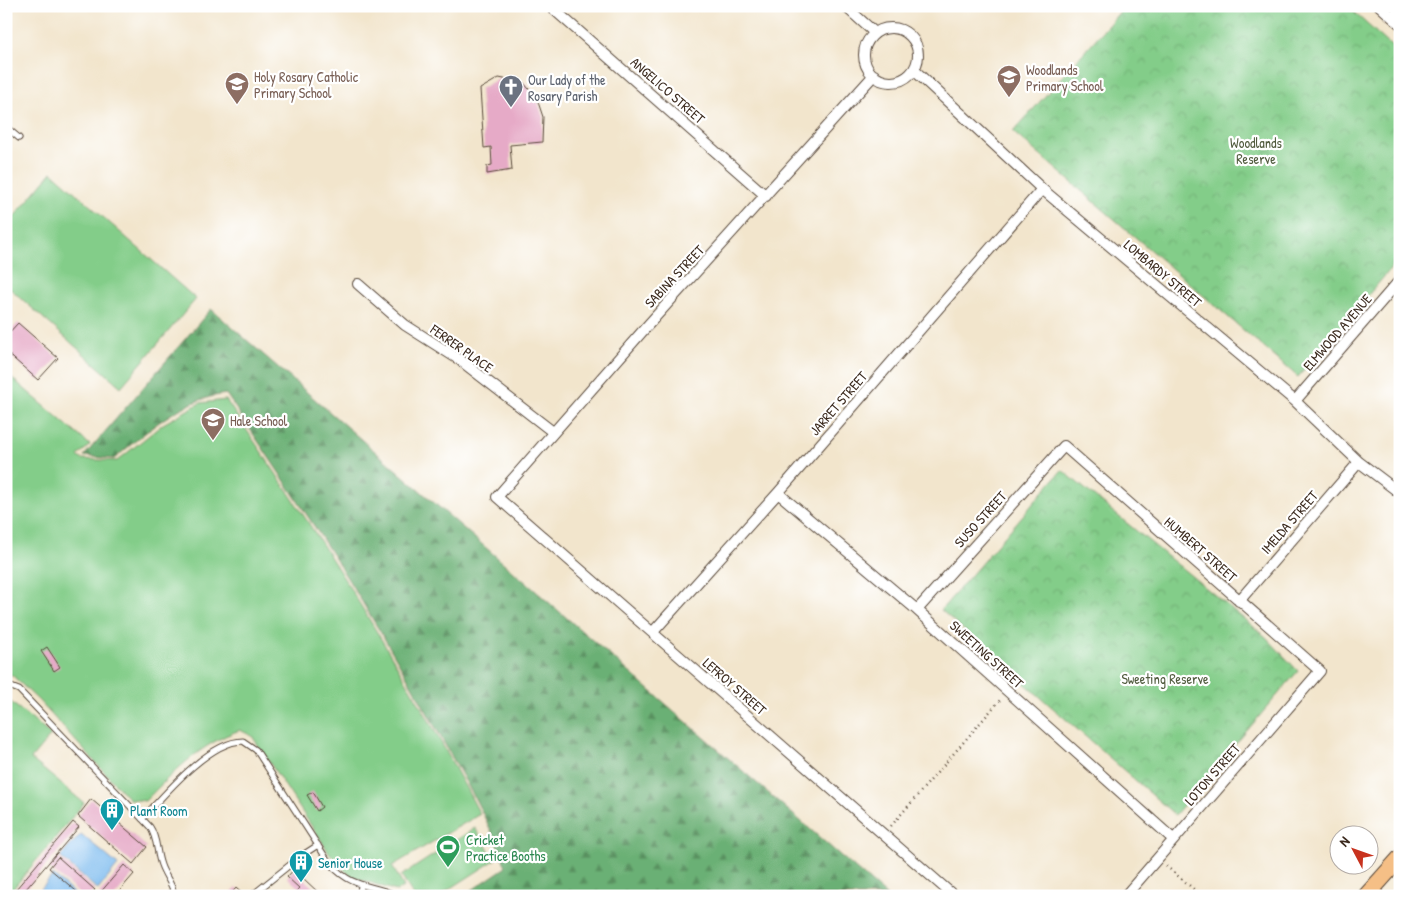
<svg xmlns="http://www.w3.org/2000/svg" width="1406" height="902" font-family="'Patrick Hand',sans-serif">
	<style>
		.grass { fill: #83cd89; stroke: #5f7c54 }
		.forest { fill: url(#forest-firs); stroke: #526d4a }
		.park { fill: url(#park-crowns); stroke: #5f7c54 }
		.water { fill: #7abaee; stroke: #5a7286 }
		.building { fill: #e6aac7 }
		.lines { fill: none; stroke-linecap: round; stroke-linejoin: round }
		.lane-casing { stroke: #564638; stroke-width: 7 }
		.street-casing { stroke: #564638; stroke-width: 12 }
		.primary-casing { stroke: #564638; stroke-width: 18 }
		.path { stroke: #564638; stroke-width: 2.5; stroke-dasharray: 1 4; stroke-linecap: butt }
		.lane { stroke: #fff; stroke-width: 5 }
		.street { stroke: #fff; stroke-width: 10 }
		.primary { stroke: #f5bf86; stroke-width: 16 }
		.labels { text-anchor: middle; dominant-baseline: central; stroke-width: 4.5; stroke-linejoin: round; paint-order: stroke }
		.education-label { font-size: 14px; fill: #785e54; stroke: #fff; text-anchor: start }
		.worship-label { font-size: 14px; fill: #5b616d; stroke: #fff; text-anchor: start }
		.street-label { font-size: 14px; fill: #3b2a1e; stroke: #fff }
		.park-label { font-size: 14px; fill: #515b3e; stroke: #fff }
		.culture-label { font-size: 14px; fill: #0d838f; stroke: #fff; text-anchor: start }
		.leisure-label { font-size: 14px; fill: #27864d; stroke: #fff; text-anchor: start }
	</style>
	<defs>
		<pattern id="forest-firs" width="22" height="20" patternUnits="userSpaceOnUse" patternTransform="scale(1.25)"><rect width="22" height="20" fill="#6ab075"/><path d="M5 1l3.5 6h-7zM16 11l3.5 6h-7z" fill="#588f5f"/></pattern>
		<pattern id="park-crowns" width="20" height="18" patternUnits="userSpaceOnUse" patternTransform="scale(1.25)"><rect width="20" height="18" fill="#83cd89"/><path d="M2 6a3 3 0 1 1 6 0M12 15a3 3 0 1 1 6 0" fill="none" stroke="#72b076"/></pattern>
	</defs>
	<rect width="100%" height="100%" fill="#fff"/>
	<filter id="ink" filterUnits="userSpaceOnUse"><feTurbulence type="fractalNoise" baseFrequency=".02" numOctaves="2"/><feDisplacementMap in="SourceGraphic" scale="10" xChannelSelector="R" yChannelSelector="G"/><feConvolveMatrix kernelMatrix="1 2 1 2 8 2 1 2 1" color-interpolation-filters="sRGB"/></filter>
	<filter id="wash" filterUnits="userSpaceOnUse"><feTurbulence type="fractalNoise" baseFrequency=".0096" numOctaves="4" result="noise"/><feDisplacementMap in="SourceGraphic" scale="20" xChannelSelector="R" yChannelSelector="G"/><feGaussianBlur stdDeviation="1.12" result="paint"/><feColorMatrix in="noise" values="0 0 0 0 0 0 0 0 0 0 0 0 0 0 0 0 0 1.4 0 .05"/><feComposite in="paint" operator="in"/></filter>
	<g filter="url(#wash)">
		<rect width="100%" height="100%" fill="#f2e5cc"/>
		<path class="grass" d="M52,172l144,127 -75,88 -115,-102v-59z
			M6,373l84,72 -12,11 3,3 36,2 46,-37 37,-21 26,-3c65,94 127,189 184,288 25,41 47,84 70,126l-88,52 12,21 -8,4 -46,-15 -20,-22 -78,-118 -12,-6c-40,14 -66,42 -95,71l-16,-2 -90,-98 -26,-25 -7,-3z
			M6,698l45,37 -20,24 53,44 -77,93z
			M475,828l20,32 -56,36h-25l-13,-20z"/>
		<path class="forest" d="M211,309l676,587h-424l43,-29c-17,-48 -44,-91 -68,-135 -64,-117 -137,-228 -212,-338 -47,6 -77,36 -112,65l-30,-3z"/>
		<path class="park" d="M1125,6h222l53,48v204l-102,119 -285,-245z
			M1062,470l204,167 32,34 -123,144 -234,-205z"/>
		<path class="water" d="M81,834l37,31 -20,25 -38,-33z
			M53,875l24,21h-42z"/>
		<g id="blocks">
			<path class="building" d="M499,78l25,5 13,16 6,18 -1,25 -32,3 2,25 -25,4v-8l5,-1 -1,-18 -7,1 -4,-59z
				M18,323l40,35 -20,22 -32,-28v-16z
				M47,647l13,20 -6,4 -13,-20z
				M313,792l9,15 -5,4 -10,-16z
				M91,799l56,48 -14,17 -55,-48z
				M73,822l6,5 -59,69h-10z
				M58,857l37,33 -5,6h-8l-33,-28z
				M124,865l10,9 -19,22h-14l-2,-2z
				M298,865l9,8 -4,5 17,16 -2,2h-26l7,-8 -12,-11z
				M236,888l9,8h-16z"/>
		</g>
	</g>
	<g filter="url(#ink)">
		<use href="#blocks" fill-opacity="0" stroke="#564638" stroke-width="1"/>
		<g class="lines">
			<defs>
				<path id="lane" d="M6,127l13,11
					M6,685l13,5 131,137c8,12 6,25 11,38 3,9 9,16 12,25l-5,6
					M142,819c22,-24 67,-78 101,-78l13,9 74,114c25,26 39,19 68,32
					M251,896l50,-40 17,-11
					M359,896l2,-10"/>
				<path id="street" d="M550,6l216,190
					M845,6l30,27
					M1380,6l20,18
					M1392,17l8,-9
					M864 55a27 27 0 1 1 54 0a27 27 0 1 1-54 0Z
					M914,70l128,119 253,212 64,61 41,31
					M874,75l-226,250 -151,172 457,399
					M358,284l47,41 55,35 93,72
					M1295,401l105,-121
					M778,493l139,117 256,229
					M1239,601l120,-139
					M917,610l147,-164 256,225 -195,225
					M653,632l125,-139 264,-304"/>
				<path id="primary" d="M1366,896l34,-38"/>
			</defs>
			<use href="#lane" class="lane-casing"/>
			<use href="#street" class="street-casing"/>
			<use href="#primary" class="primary-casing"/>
			<path class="path" d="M891,826l109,-126
				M1166,866l36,30"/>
			<use href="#lane" class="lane"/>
			<use href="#street" class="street"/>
			<use href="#primary" class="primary"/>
		</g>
	</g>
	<defs>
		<symbol id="school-pin" viewBox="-11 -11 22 30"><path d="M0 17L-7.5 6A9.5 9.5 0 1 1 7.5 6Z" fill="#8d6e63" stroke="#fff"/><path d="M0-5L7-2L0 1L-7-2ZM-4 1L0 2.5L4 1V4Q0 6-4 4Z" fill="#fff"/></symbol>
		<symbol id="church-pin" viewBox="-11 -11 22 30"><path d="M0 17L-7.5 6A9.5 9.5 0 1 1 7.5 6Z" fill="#6b7280" stroke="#fff"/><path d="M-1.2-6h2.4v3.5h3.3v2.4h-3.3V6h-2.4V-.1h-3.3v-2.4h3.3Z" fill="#fff"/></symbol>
		<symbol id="building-pin" viewBox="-11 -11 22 30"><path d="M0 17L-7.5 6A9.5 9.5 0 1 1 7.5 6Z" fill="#0f9aa8" stroke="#fff"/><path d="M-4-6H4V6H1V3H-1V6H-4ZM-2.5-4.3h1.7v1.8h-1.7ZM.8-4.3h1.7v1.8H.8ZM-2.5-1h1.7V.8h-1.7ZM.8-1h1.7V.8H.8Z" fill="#fff"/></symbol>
		<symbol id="stadium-pin" viewBox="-11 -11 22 30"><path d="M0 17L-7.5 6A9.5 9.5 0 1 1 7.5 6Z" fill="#2e9e5b" stroke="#fff"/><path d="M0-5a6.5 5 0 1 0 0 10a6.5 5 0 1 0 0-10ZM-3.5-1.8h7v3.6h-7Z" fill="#fff"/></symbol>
	</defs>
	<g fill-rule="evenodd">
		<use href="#school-pin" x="995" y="63" width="28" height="38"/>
		<use href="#school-pin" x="223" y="70" width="28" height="38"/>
		<use href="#church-pin" x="497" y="73" width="28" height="38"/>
		<use href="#school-pin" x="199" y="406" width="28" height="38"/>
		<use href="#building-pin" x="98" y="796" width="28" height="38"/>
		<use href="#stadium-pin" x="434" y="833" width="28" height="38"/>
		<use href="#building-pin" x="287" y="848" width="28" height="38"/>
	</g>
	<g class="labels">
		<g class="education-label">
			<text x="1026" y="69">Woodlands<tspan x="1026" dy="16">Primary School</tspan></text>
			<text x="254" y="76">Holy Rosary Catholic<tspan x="254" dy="16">Primary School</tspan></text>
			<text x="230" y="420">Hale School</text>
		</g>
		<g class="worship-label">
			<text x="528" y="79">Our Lady of the<tspan x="528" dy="16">Rosary Parish</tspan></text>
		</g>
		<g class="street-label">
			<text transform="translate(668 90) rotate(41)">ANGELICO STREET</text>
			<text transform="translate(1163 273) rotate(40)">LOMBARDY STREET</text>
			<text transform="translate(674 276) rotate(-47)">SABINA STREET</text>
			<text transform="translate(1337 332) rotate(-49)">ELMWOOD AVENUE</text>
			<text transform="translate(462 348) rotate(35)">FERRER PLACE</text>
			<text transform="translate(838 403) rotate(-49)">JARRET STREET</text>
			<text transform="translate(980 519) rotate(-48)">SUSO STREET</text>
			<text transform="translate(1289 522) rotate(-49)">IMELDA STREET</text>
			<text transform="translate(1201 549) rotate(41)">HUMBERT STREET</text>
			<text transform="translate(987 654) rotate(42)">SWEETING STREET</text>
			<text transform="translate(735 686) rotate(41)">LEFROY STREET</text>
			<text transform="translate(1212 774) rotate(-49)">LOTON STREET</text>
		</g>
		<g class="park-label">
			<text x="1256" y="142">Woodlands<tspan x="1256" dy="16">Reserve</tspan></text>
			<text x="1165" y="678">Sweeting Reserve</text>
		</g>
		<g class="culture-label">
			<text x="130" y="810">Plant Room</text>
			<text x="318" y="862">Senior House</text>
		</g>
		<g class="leisure-label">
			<text x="466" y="839">Cricket<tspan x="466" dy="16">Practice Booths</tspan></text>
		</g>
	</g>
	<rect width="1406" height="902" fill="none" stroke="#fff" stroke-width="25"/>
	<g transform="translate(1354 850) rotate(311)"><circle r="24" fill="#ffffff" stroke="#b1aaa5"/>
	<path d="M0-4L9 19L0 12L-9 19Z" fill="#c8321e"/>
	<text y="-8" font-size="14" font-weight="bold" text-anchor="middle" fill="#3b2a1e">N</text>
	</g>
</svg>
